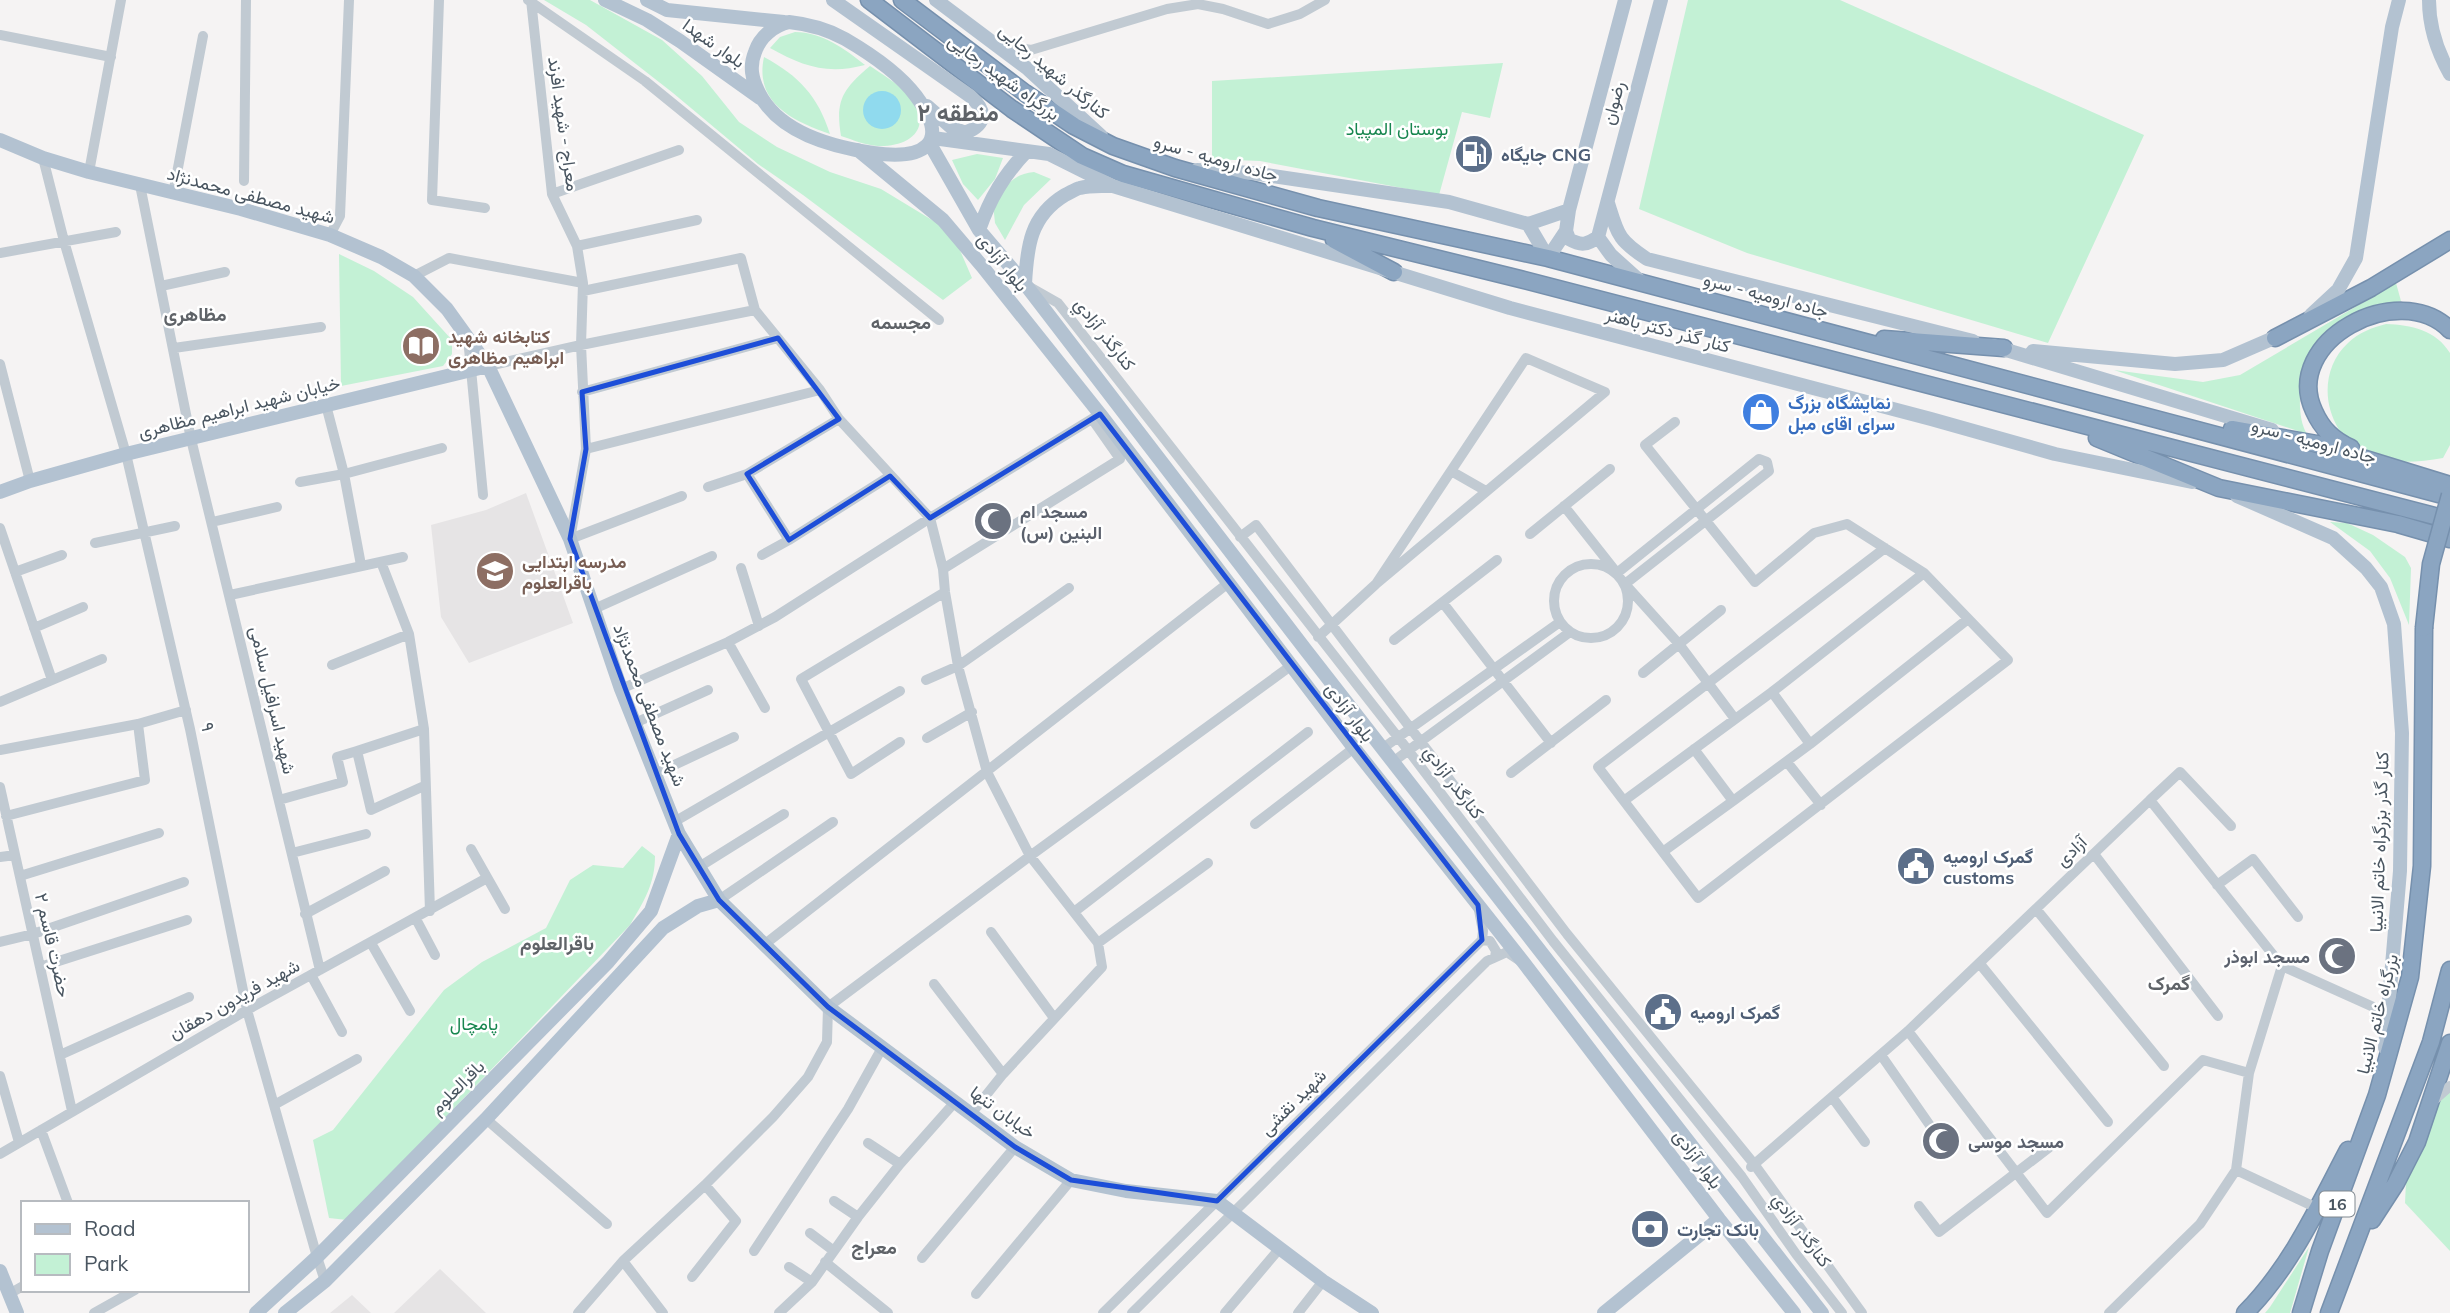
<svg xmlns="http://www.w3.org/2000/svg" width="2450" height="1313" font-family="Mulish,Vazirmatn,sans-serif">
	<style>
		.education { fill: #e6e4e5 }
		.green { fill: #c3f1d5 }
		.water { fill: #90daee }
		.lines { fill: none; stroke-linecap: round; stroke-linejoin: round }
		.highway-casing { stroke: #7690ad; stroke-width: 19 }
		.minor { stroke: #c1cad2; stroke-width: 10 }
		.major { stroke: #b3c2d1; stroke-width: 14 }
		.highway { stroke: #8ba5c1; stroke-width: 16 }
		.highway-bridge-casing { stroke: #7690ad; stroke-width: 19; stroke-linecap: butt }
		.highway-bridge { stroke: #8ba5c1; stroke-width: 16 }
		.marked { fill: none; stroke: #1d4ed8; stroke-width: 5; stroke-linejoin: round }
		.labels { text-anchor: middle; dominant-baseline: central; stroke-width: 5; stroke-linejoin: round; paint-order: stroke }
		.shield { fill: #fff; stroke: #808990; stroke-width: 2 }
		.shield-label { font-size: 16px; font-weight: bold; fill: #4a5661 }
		.street-label { font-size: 18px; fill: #4a5661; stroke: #fff }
		.park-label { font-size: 18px; fill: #17864f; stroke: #fff }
		.service-label { font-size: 18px; font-weight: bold; fill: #4e5e75; stroke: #fff; text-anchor: start }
		.education-label { font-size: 18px; font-weight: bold; fill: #785e54; stroke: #fff; text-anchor: start }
		.shop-label { font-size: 18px; font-weight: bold; fill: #366cbe; stroke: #fff; text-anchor: start }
		.worship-label { font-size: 18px; font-weight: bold; fill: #5b616d; stroke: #fff; text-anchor: start }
		.neighbourhood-label { font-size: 19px; font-weight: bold; fill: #5f6368; stroke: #fff }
		.district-label { font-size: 24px; font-weight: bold; fill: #5f6368; stroke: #fff }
	</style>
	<rect width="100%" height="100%" fill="#f5f3f3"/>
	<path class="education" d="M526,493l47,130 -104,40 -28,-46 -10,-92 55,-15z
		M440,1269l46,44h-92z
		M352,1295l19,18h-41z"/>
	<path class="green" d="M544,0h46l72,40 40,36 37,46 38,25 53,25 51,17 56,34 22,25 13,30 -29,22 -140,-105 -45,-31 -85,-71 -87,-68z
		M1688,0h152l304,135 -96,208 -301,-90 -108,-44z
		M795,32c27,0 50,17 70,33 -38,10 -63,1 -95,-17l10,-11z
		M764,57c35,19 54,39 66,77 -37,-13 -76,-31 -66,-77z
		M1503,63l-13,55 -28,-6 -23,83 -179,-34 -48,-2v-78z
		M870,66c16,11 41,25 48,44 9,27 -18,37 -40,36 -13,-1 -25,-6 -37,-10 -6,-36 2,-47 29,-70z
		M977,154l26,4 -8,21 -17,21 -15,-16 -11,-24z
		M1034,172l17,7 -27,26 -19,35 -10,-17 -2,-19c12,-17 19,-30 41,-32z
		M339,254l35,17 39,26 39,43v14l-9,12 -102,20z
		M2396,283l5,18c-54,14 -92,22 -100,85 -2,15 -2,35 6,48l-193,-64 89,12 37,-7z
		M2386,324c25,1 50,6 64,29v92l-7,13c-25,4 -50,7 -74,-3 -44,-19 -56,-80 -21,-112 11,-11 24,-15 38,-19z
		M2330,522l17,1 26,12 32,22 6,11 -2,57 -19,-47 -20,-27z
		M642,846l13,10c0,28 -11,45 -25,69l-283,295 -18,-2 -16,-78 20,-10 111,-140 38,-28 64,-34 24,-48 23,-15 30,3z
		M2450,1091v160l-45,-48 1,-21 31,-75 4,-10z
		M2309,1247l-19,66h-25l5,-6z"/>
	<path class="water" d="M863 110a19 19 0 1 1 38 0a19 19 0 1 1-38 0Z"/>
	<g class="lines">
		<defs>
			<path id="highway" d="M869,0l143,109 70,47 41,18 190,54 207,51 930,241
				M902,0l123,93 49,33 39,20 62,22 143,40 230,50 902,239
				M1334,240l60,32
				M2275,338l96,-50 79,-48
				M1884,339l120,9
				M2232,429l85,15 133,41
				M2097,438l122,50 179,36 52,15
				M2351,448c-18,-8 -29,-19 -37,-37 -33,-70 85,-133 136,-81
				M2372,1220l24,-37 21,-41 33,-99
				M2245,1313c46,-46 73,-106 103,-163
				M2301,1313l19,-62 57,-156 33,-118 12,-111 2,-238
				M2329,1313l102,-271 19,-72"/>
		</defs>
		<use href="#highway" class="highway-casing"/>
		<path class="minor" d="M439,0l-7,200 53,8
			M528,0l117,81 294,239
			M531,0l21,194 25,52 6,37 -2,62 5,104 -16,90
			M0,35l111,22
			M997,44l34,6 136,-41 31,-5 25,5 45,15 32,-10 25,-14
			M43,158l21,83 62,213 64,275 57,281 70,247 8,24
			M89,172l32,-172
			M244,181l2,-181
			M140,185l51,254 129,531
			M173,194l30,-158
			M552,194l127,-44
			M330,235l10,-19 9,-216
			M577,246l120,-26
			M0,253l116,-21
			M414,276l35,-18 134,25
			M161,286l64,-14
			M1028,286l30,17 350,447 145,191 189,236 54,77 46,59
			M583,291l158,-33 14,52 65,80 19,29 91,99
			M468,338l15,157
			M174,348l147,-21
			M0,364l30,117
			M488,366l93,-21 174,-35
			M582,392l196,-54
			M326,405l18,69 17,91
			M1675,422l-30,23 110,137 59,-49 33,-9 77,49 84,87 -310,238 -100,-131 287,-219
			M586,449l234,-59
			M1451,471l35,20
			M747,474l42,66
			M300,482l44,-8 98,-26
			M708,487l39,-13 92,-55
			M1564,506l53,67 142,-114 8,3 2,9 -144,113 54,60 56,75
			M930,518l13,51 2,23 13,74 29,106 43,84 68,87 4,24 -99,107 -32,40
			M212,522l65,-15
			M0,528l52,152
			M1530,534l80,-65
			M1240,537l16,-12 311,409 187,230 108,149
			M570,539l112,-43
			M95,543l80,-17
			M762,555l27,-15 101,-64
			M381,562l28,72 15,95 6,182
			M1554 601a37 37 0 1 1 74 0a37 37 0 1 1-74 0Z
			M741,568l18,58
			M943,569l177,-110 -28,-40
			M15,572l47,-17
			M230,595l173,-38
			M1443,603l108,140
			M594,609l118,-53
			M34,628l49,-21
			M1318,637l58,-53 229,-192 -79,-34 -150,226
			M1394,640l103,-80
			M728,642l37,66
			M332,665l77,-31
			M1643,673l78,-63
			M926,680l32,-14 111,-78
			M621,689l107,-47 47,-25 155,-99 170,-104
			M1772,692l152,-119
			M0,702l102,-43
			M635,723l73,-33
			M424,729l-67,22 14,59 53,-24
			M927,738l45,-26
			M900,742l-49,32 -50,-95 144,-87
			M1810,744l158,-125
			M1383,748l177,-126
			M0,750l138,-26 48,-14
			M1394,761l176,-129
			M1787,762l34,43
			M1511,773l95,-73
			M655,774l79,-37
			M0,787l72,324
			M279,800l64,-18 -6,-25 20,-6
			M1625,800l147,-108 38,52 -77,57 -39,-52
			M2150,800l30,-28 51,54
			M6,816l139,-36 -7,-56
			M674,822l226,-131
			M1255,824l99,-76
			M471,849l34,60
			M1664,851l69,-50
			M292,853l74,-19
			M2094,854l124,162
			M0,857l15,-2
			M699,867l85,-53
			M20,876l139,-43
			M2217,885l36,-26 45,58
			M719,900l114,-78
			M2036,909l128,157
			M1074,912l234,-180
			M305,914l80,-43
			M416,919l19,36
			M991,932l63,86
			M1482,940l8,1 6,10 -1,6
			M0,942l33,-8 151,-52
			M371,943l39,68
			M1098,943l110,-80
			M765,944l462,-360
			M1980,964l128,158
			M40,967l147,-47
			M311,975l31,57
			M934,984l69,90
			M1908,1031l139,182 156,-153 46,13
			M60,1055l129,-58
			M1881,1055l57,82
			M0,1076l19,66
			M1832,1097l33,45
			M2432,1102l18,-16
			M274,1105l83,-46
			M486,1119l121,105
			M41,1130l27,73
			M868,1143l32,21
			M0,1154l247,-144 240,-132
			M1751,1167l157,-136 242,-231 132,166 107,48
			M2236,1170l81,38
			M834,1201l24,16
			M1919,1206l20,26 112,-86
			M810,1233l24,18
			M754,1251l94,-142 34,-61
			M922,1258l93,-111
			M623,1261l40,52
			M825,1262l63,51
			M789,1267l23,15
			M692,1277l44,-56 -31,-36
			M9,1294l14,-8
			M976,1294l95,-114
			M94,1313l41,-23
			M578,1313l45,-52 82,-76 68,-68 35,-40 19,-35 1,-35 202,-151 262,-191
			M779,1313l33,-31 46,-65 42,-53 55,-62
			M1103,1313l379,-373 1,-9 -5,-26
			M1132,1313l355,-352 20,-9 12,8
			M1225,1313l55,-65
			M1298,1313l25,-32
			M2109,1313l91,-89 36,-54 13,-97 33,-107"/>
		<path class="major" d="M605,0l42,20 33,21 80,57
			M647,0l20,10 117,12
			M833,0l137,96c17,15 17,28 -5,37l-14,-6 -24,-21
			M936,0l92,69 73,67
			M2429,0c0,27 8,51 21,74
			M789,22c19,2 40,8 56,17 24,14 54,34 71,57 36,49 7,64 -43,57 -41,-6 -94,-20 -114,-60 -7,-14 -10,-26 -4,-41 5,-15 18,-26 34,-30z
			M933,138l116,16 64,32 397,122 421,111 124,35 137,28
			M0,140l43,18 46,14 152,37 89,26 51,22 33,19 33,33 41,57 82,173 51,150 58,145 40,66 109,107 187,140 56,33 55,11 91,10 106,80 49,32
			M930,144l49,86 46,54 280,365 517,664
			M858,150l85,70 39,46 118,148 254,334 170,215 195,256 75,94
			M1197,170l55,3 197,29 79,22 41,-14
			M1608,203c10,32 10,37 39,56l326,82
			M1528,224l20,34 18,-27 3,-21 56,-210
			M979,230c11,-32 25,-55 48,-79
			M1566,231l3,8c12,7 18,6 29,-2
			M1641,282l-30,-27 -13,-18 63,-237
			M1025,284c2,-37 5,-68 40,-89 5,-2 10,-6 15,-7 10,-3 22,-2 32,-2
			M2311,315l27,-25 18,-32 36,-231 7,-27
			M1993,346l279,84
			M2033,351l142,13 48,-4 60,-26
			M0,492l30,-11 96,-27 362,-88
			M2237,496l96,42 33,30 15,19 13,37 8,109 -2,138 -15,177
			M0,1271l17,42
			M256,1313l61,-56 291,-295 43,-51 28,-77
			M285,1313l40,-32 161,-162 177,-191 35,-22 21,-6
			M1604,1313l115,-94"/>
		<use href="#highway" class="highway"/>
		<defs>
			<path id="highway-bridge" d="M2424,628l7,-64 19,-69"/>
		</defs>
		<use href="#highway-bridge" class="highway-bridge-casing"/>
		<use href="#highway-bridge" class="highway-bridge"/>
	</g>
	<path class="marked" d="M778,338l61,81 -92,55 42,66 101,-64 40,42 170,-104 378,491 4,35 -265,261 -146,-21 -56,-33 -187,-140 -109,-107 -40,-66 -109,-295 16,-90 -4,-57z"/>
	<defs>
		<symbol id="fuel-disc" viewBox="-11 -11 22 22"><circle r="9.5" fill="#5c6f8a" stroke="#fff"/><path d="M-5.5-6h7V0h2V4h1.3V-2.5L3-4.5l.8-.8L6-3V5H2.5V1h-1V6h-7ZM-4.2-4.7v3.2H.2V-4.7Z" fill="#fff"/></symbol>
		<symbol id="library-disc" viewBox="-11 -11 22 22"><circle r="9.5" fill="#8d6e63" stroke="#fff"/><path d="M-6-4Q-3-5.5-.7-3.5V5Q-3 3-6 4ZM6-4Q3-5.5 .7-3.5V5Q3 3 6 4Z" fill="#fff"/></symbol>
		<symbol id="shop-disc" viewBox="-11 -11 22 22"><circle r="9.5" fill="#3f7fe0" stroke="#fff"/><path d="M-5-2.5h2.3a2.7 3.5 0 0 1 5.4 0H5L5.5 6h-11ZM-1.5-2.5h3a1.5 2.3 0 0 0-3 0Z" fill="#fff"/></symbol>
		<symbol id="mosque-disc" viewBox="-11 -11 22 22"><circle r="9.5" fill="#6b7280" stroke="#fff"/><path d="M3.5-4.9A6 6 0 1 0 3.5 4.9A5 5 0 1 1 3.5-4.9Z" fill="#fff"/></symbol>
		<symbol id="school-disc" viewBox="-11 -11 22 22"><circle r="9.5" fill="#8d6e63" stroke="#fff"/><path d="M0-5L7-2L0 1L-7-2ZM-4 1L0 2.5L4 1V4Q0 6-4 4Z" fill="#fff"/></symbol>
		<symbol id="civic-disc" viewBox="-11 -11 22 22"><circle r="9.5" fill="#5c6f8a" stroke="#fff"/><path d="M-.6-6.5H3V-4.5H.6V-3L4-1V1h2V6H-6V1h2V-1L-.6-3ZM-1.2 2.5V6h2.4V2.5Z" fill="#fff"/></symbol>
		<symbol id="bank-disc" viewBox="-11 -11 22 22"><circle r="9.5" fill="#5c6f8a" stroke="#fff"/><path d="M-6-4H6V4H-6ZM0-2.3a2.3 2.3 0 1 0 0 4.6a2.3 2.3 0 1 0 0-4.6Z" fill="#fff"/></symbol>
	</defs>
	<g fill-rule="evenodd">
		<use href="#fuel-disc" x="1452" y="132" width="44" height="44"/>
		<use href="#library-disc" x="399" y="324" width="44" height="44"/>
		<use href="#shop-disc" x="1739" y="390" width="44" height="44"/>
		<use href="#mosque-disc" x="971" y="499" width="44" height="44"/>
		<use href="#school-disc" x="473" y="549" width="44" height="44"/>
		<use href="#civic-disc" x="1894" y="844" width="44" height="44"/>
		<use href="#mosque-disc" x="2315" y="934" width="44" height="44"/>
		<use href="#civic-disc" x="1641" y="990" width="44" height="44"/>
		<use href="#mosque-disc" x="1919" y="1119" width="44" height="44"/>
		<use href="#bank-disc" x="1628" y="1207" width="44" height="44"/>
	</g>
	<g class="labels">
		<rect class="shield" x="2319.5" y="1191.5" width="35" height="25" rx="5"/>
		<g class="shield-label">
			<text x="2337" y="1204">16</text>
		</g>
		<g class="street-label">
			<text transform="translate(714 43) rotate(35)">بلوار شهدا</text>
			<text transform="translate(1054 71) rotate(40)">کنارگذر شهید رجایی</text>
			<text transform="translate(1004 77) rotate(36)">بزرگراه شهید رجایی</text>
			<text transform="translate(1613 103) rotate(-75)">رضوان</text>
			<text transform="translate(564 124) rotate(82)">معراج - شهید افرند</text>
			<text transform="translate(1216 158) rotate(16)">جاده ارومیه - سرو</text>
			<text transform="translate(251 195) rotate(15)">شهید مصطفی محمدنژاد</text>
			<text transform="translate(1003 262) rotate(51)">بلوار آزادی</text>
			<text transform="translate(1766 295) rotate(15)">جاده ارومیه - سرو</text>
			<text transform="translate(1668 330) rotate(15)">کنار گذر دکتر باهنر</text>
			<text transform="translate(1105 334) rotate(52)">کنارگذر آزادي</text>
			<text transform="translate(239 407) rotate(-14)">خیابان شهید ابراهیم مظاهری</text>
			<text transform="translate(2314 441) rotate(15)">جاده ارومیه - سرو</text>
			<text transform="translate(273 700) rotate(77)">شهید اسرافیل سلامی</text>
			<text transform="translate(650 705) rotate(69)">شهید مصطفی محمدنژاد</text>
			<text transform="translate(1350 712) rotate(53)">بلوار آزادی</text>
			<text transform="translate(208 727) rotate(78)">۹</text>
			<text transform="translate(1454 782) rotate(53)">کنارگذر آزادي</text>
			<text transform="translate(2379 842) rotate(-88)">کنار گذر بزرگراه خاتم الانبیا</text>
			<text transform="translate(2071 851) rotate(-44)">آزادی</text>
			<text transform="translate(53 945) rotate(77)">۲ حضرت قاسم</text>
			<text transform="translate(234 999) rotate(-29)">شهید فریدون دهقان</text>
			<text transform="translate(2377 1014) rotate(-76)">بزرگراه خاتم الانبیا</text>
			<text transform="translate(457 1087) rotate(-45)">باقرالعلوم</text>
			<text transform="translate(1293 1102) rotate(-45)">شهید نقشی</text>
			<text transform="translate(1003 1112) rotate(36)">خیابان تنها</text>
			<text transform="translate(1698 1159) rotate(53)">بلوار آزادی</text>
			<text transform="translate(1802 1230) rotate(54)">کنارگذر آزادي</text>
		</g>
		<g class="park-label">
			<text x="1397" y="128">بوستان المپیاد</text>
			<text x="474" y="1023">پامچال</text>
		</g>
		<g class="service-label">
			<text x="1501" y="154">جایگاه CNG</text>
			<text x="1943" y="856">گمرک ارومیه<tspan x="1943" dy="21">customs</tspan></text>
			<text x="1690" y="1012">گمرک ارومیه</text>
			<text x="1677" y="1229">بانک تجارت</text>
		</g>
		<g class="education-label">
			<text x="448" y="336">کتابخانه شهید<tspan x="448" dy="21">ابراهیم مظاهری</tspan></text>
			<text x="522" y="561">مدرسه ابتدایی<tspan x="522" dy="21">باقرالعلوم</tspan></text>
		</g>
		<g class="shop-label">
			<text x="1788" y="402">نمایشگاه بزرگ<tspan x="1788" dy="21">سرای اقای مبل</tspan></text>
		</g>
		<g class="worship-label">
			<text x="1020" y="511">مسجد ام<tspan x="1020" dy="21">البنین (س)</tspan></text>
			<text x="2310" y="956" text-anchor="end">مسجد ابوذر</text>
			<text x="1968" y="1141">مسجد موسی</text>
		</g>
		<g class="neighbourhood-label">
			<text x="195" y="314">مظاهری</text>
			<text x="901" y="322">مجسمه</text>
			<text x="557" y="943">باقرالعلوم</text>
			<text x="2169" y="983">گمرک</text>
			<text x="874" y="1247">معراج</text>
		</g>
		<g class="district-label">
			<text x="958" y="112">منطقه ۲</text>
		</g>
	</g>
	<rect x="21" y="1201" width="228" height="91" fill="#ffffff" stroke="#b7bbc0" stroke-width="2"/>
	<rect x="35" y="1224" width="35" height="10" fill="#b3c2d1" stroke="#b7bbc0" stroke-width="2"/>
	<text x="84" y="1236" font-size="21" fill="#4a5661">Road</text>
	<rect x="35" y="1254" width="35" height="21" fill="#c3f1d5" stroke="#b7bbc0" stroke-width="2"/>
	<text x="84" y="1271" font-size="21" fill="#4a5661">Park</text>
</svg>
